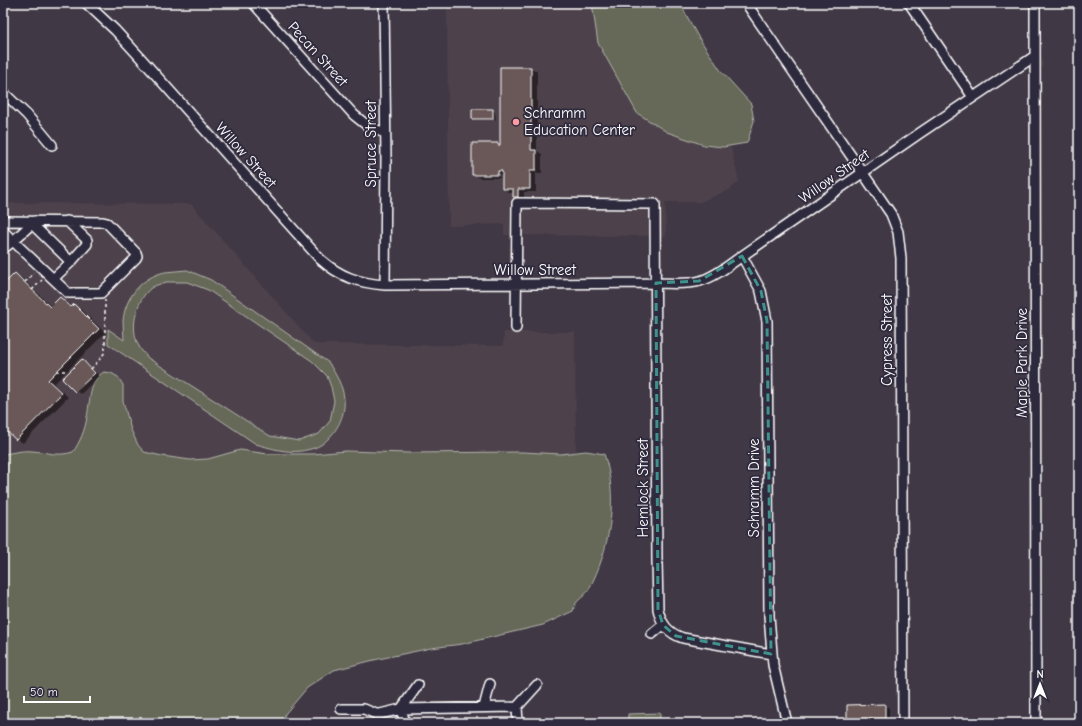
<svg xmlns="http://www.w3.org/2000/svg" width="1082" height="726" font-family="'Comic Neue',sans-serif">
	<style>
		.built { fill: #4e424b }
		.green { fill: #666859; stroke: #b2b4ac; fill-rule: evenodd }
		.shadow { fill: #0007 }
		.building { fill: #6b5958; stroke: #fff }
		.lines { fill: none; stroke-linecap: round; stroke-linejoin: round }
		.minor-casing { stroke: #fff; stroke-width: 12 }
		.path { stroke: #fff; stroke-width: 1.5; stroke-dasharray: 3 3; stroke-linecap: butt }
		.minor { stroke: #2f2a3d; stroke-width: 9 }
		.marked { fill: none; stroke: #3f918b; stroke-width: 3; stroke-dasharray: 8 5; stroke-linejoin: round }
		.poi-dot { fill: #ff9aa2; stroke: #2f2a3d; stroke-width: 1.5 }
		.labels { text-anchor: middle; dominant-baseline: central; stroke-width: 3.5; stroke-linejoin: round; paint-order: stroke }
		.street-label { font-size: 15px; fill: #fff; stroke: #2f2a3d }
		.poi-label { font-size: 15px; fill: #fff; stroke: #2f2a3d; text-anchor: start }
	</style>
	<rect width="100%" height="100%" fill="#413845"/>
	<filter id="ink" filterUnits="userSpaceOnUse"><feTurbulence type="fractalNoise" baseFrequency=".025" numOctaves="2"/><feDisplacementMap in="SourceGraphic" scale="8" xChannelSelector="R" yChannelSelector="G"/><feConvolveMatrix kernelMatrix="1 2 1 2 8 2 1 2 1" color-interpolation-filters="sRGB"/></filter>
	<g filter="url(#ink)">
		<path class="built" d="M447,3h219l49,75 24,104 -10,8 -29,12h-35l1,34 -162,-1v-11l-55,2z
			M3,203l188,1 123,140 189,2 1,-14h71l1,138 -573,1z"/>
		<path class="green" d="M592,3h88l17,32 24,36 30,33 3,17 -7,22 -24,4 -19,-2 -37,-13 -30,-19 -39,-70z
			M187,270l24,10 118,83c6,11 14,22 15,36 2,17 -9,36 -22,45 -5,4 -15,6 -21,7 -15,2 -31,-3 -45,-7l-148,-100v-15l16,11c0,-6 -1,-13 -1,-19 2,-24 19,-44 42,-49 7,-1 15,-1 22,-2zM166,282h21l21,8 104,71 15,15 4,11 3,14 -4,20 -11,13 -20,7 -29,-5 -122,-78c-2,-3 -6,-6 -8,-10 -11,-17 -5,-47 11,-60 4,-3 10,-4 15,-6z
			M104,372l7,1 7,4 5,8v16l8,29 7,15 6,7 18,4 28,4 18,-1 32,-9 28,4h46l32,-3 62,2 114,-1 39,2 25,-3 18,3c14,40 7,89 -11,127 -2,3 -3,8 -6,11 -6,8 -11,7 -14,19l-30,14 -81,19 -31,4 -57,12 -40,10 -27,18 -22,26 -3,9h-279v-269c10,-1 19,-4 29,-3 16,1 25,6 41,1 7,-10 12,-22 14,-35 3,-14 2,-37 17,-45z
			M660,713v10h-32v-9z"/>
		<path class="shadow" d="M530,68l7,3v80l5,3v19h-6v19h-12v9h-3l-7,-4v-4h-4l-7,-4v-12l-9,-5 -1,2 9,4h-22l-7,-3 24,-31 4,2z
			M492,110l3,2 1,8h-20l-3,-1z
			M15,274l7,4 30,29 9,-9 12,9 1,-1 7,3 24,24 -51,51 14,13 -45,46 -7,-4 -13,-13v-140z
			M82,360l5,3 12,13 -18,18 -5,-3 -13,-12z
			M884,705l5,3v13l-41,2z"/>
		<path class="building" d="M500,67h31v83h5v20h-6v19h-12v8h-5v-8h-11v-18h-4v4h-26v-32h26v2h2z
			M472,109h21v10h-21z
			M15,273l35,34 10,-10 11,10 3,-3 25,25 -51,51 14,13 -46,47 -13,-12v-143z
			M82,359l13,14 -20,19 -13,-13z
			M885,704v15h-23v4h-15v-18z"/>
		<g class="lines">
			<defs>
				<path id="minor" d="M86,3l29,27 23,25 182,204c20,18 39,24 65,26l271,-2c14,0 30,2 44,-2 15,-4 29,-16 42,-25l178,-123 115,-77
					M253,3l101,112 15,12 16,6
					M384,3l2,156 -1,126
					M746,3l145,211 7,18 3,26 2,465
					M909,3l64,94
					M1035,3l1,720
					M3,92l24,23 25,30
					M3,221l100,1 4,1 29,30 1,3 -1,2 -35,35h-33l-55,-52 22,-20
					M67,221l20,19v4l-16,18
					M32,224l39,38 -18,17
					M3,231l10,10 -10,8
					M742,256l19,35 6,30 2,295 4,49 14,58
					M516,328l1,-125 138,1 2,356 1,49c3,15 10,24 25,29l88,16
					M652,634l11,-9
					M484,707l6,-23
					M517,707l20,-22
					M341,709h23l12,5h4l21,-5 116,-2 1,16
					M401,709l17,-24
					M401,709l4,14"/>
			</defs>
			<use href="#minor" class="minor-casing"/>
			<path class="path" d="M25,282l9,-9
				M32,290l10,-10
				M91,369l9,-10 5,-7v-52
				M56,371h9l2,2"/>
			<use href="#minor" class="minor"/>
		</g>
	</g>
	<path class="marked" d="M742,256l19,35 6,30 4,333 -95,-18 -13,-11 -5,-16 -2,-326 43,-2z"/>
	<circle class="poi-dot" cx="516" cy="122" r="4"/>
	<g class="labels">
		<g class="street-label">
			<text transform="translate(318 54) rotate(48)">Pecan Street</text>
			<text transform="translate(371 144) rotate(-90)">Spruce Street</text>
			<text transform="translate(246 155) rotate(48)">Willow Street</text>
			<text transform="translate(834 176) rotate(-35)">Willow Street</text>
			<text x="535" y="270">Willow Street</text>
			<text transform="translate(887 340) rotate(-90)">Cypress Street</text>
			<text transform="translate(1022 363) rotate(-90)">Maple Park Drive</text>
			<text transform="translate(643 488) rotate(-90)">Hemlock Street</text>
			<text transform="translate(754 488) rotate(-90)">Schramm Drive</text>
		</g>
		<g class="poi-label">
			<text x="524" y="113">Schramm<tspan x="524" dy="17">Education Center</tspan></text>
		</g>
	</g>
	<rect width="1082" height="726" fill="none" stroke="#2f2a3d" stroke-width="16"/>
	<rect x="8" y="8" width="1066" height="710" fill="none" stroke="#fff" stroke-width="1.5" filter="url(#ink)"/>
	<g transform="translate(1040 684)" stroke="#2f2a3d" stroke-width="3" paint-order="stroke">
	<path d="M0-3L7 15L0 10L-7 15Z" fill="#ffffff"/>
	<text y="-6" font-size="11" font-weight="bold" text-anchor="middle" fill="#ffffff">N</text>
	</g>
	<path d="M24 696v6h66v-6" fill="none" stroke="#ffffff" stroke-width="2"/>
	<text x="30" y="696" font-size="12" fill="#ffffff" stroke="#2f2a3d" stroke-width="3" paint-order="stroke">50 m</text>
</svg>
